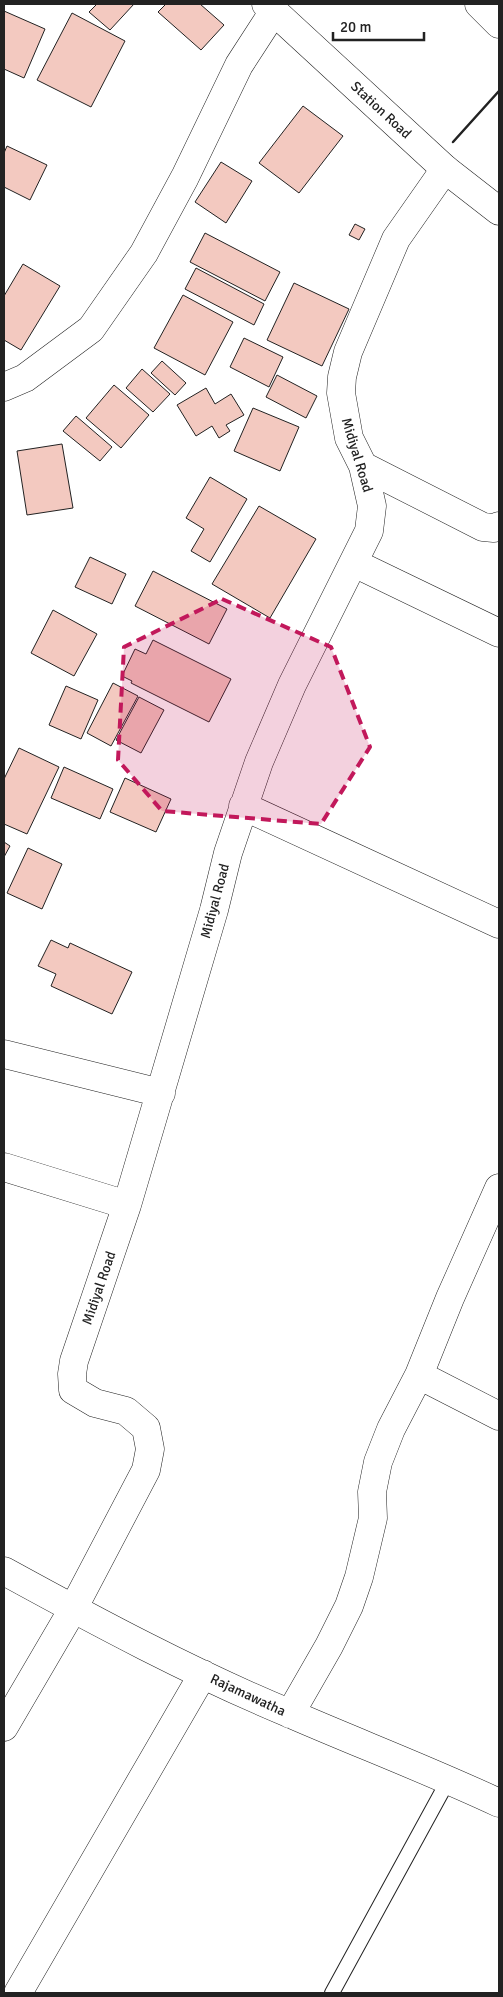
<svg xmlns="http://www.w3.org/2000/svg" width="503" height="1997" font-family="Signika,sans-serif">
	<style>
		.building { fill: #f3c9c0; stroke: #222 }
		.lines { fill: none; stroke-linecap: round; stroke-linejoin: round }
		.service-casing { stroke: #222; stroke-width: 16 }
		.minor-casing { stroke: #222; stroke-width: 29 }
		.tertiary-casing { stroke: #222; stroke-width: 29 }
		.service { stroke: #fff; stroke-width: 14 }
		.minor { stroke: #fff; stroke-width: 28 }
		.tertiary { stroke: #fff; stroke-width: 28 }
		.wall { stroke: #222; stroke-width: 2.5 }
		.marked { fill: #c2185b; fill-opacity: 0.2; stroke: #c2185b; stroke-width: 4; stroke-dasharray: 10 6; stroke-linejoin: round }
		.labels { text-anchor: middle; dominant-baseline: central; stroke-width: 4; stroke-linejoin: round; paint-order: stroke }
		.street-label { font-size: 14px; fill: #222; stroke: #fff }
	</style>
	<rect width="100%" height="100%" fill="#fff"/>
	<path class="building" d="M97,4h37l-24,26 -21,-18z
		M166,4h34l24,21 -23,25 -43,-38z
		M4,11l41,18 -21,49 -20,-9z
		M72,13l53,28 -34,66 -54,-27z
		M303,106l40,30 -44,57 -40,-30z
		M7,146l40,19 -17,35 -26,-13v-34z
		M221,162l31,19 -26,42 -31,-21z
		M355,224l10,5 -6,11 -10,-5z
		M205,233l75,39 -15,29 -75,-39z
		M23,264l37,22 -39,64 -17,-10v-44z
		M196,268l68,36 -10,21 -69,-36z
		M294,283l55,26 -27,57 -55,-26z
		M183,295l50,27 -28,53 -51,-27z
		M244,338l39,19 -14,30 -39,-20z
		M162,361l24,22 -11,12 -24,-22z
		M142,369l28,25 -17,18 -27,-24z
		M277,375l40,21 -11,22 -40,-21z
		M114,385l35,30 -28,33 -35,-30z
		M206,388l9,16 16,-10 13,21 -18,10 4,6 -11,7 -7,-12 -16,10 -19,-31z
		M253,408l46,19 -19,44 -46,-20z
		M76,416l36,31 -12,14 -37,-30z
		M62,444l11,64 -46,7 -10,-64z
		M210,477l37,22 -37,63 -19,-11 13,-22 -18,-11z
		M259,506l57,33 -46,79 -58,-34z
		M90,557l36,17 -14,30 -37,-17z
		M153,571l74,38 -18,35 -74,-38z
		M53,610l44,24 -23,42 -43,-23z
		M153,640l78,39 -22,43 -78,-39 1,-2 -10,-5 13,-27 11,5z
		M113,683l25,13 -27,50 -24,-13z
		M66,686l32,14 -17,39 -32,-14z
		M139,697l25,13 -23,43 -25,-13z
		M19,748l40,19 -32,67 -23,-10v-45z
		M64,767l49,22 -13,30 -49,-21z
		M125,778l46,21 -15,33 -46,-20z
		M4,842l6,4 -6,11z
		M28,848l34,16 -20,45 -35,-16z
		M51,940l17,8 2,-5 62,29 -20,42 -61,-28 5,-12 -18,-8z"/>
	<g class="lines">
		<defs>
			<path id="service" d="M332,1993l117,-214"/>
			<path id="minor" d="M479,4l20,20
				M4,387l21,-9 66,-49 53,-76 41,-76 54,-112 35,-54
				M363,466l120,61 11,1 5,-2
				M354,563l145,70
				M243,806l256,118
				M4,1054l157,39
				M4,1167l123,38
				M419,1375l80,41
				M4,1571c93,51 188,102 287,143 69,30 140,57 208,89
				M290,1714l39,-68 20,-40 10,-29 14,-59 -1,-26 6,-30 13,-33 28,-54 31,-77 49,-110
				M4,1727l69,-118 73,-139 4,-21 -4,-21 -20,-17 -31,-8 -22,-13 -1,-16 2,-13 53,-156 87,-295 14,-57 31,-91 33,-77 77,-154 3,-25 -9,-40 -14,-28 -8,-45 1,-16 6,-25 48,-113 49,-70
				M18,1993l185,-319"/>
			<path id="tertiary" d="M266,4l179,165 54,42"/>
		</defs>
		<use href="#service" class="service-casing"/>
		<use href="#minor" class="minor-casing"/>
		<use href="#tertiary" class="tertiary-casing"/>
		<use href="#service" class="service"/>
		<use href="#minor" class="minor"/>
		<use href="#tertiary" class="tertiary"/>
		<path class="wall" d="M453,142l46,-51"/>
	</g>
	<path class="marked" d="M222,599l109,48 39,100 -49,77 -159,-13 -44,-51 6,-113z"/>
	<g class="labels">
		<g class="street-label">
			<text transform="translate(381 110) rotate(43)">Station Road</text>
			<text transform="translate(357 455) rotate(73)">Midiyal Road</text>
			<text transform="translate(215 901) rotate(-75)">Midiyal Road</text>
			<text transform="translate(99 1288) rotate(-71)">Midiyal Road</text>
			<text transform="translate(248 1695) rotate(25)">Rajamawatha</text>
		</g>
	</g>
	<rect width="503" height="1997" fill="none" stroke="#222222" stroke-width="10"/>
	<path d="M333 32v8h91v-8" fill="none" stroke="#222222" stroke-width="2.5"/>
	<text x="340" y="32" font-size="15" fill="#222222" stroke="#ffffff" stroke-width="4" paint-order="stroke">20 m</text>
</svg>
